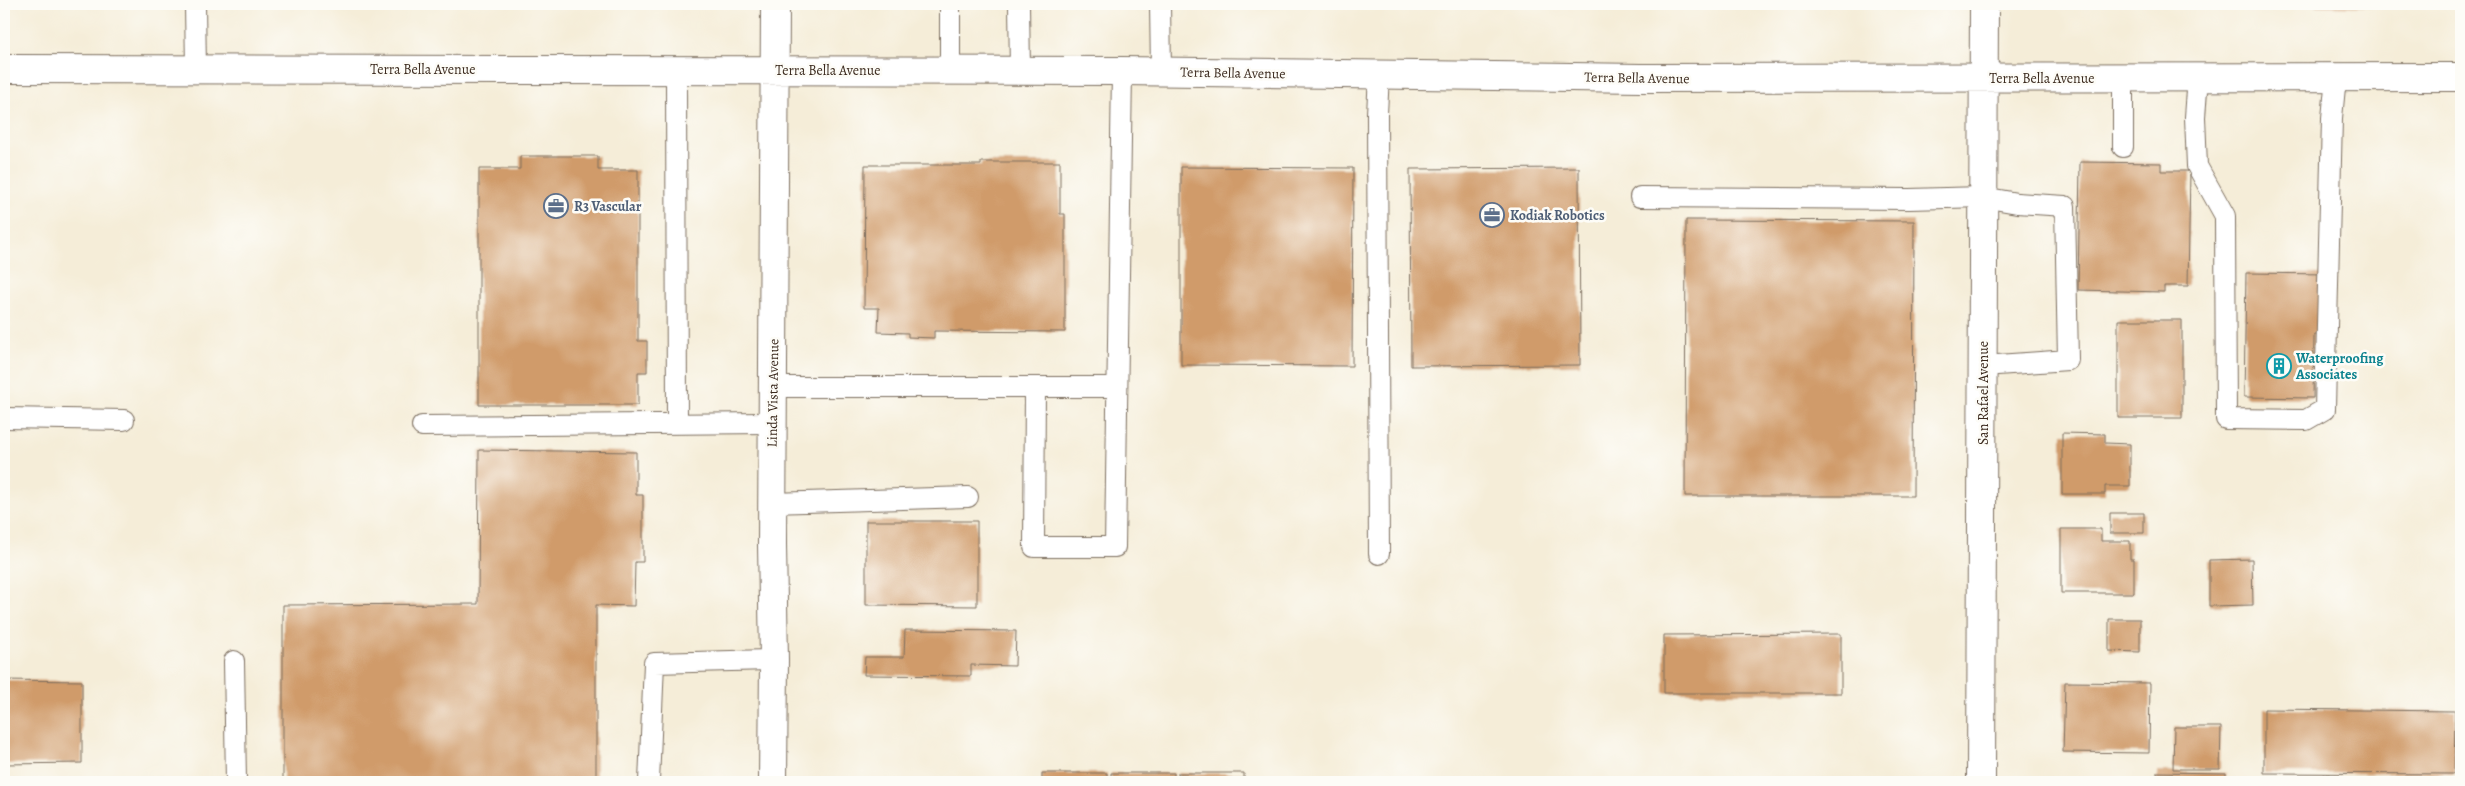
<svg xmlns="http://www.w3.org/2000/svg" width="2465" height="786" font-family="Alegreya,serif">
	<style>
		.building { fill: #d09b6b }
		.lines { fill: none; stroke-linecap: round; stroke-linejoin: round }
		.service-casing { stroke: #7c6e5f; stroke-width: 22 }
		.minor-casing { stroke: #7c6e5f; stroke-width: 30 }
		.service { stroke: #fff; stroke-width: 20 }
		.minor { stroke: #fff; stroke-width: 28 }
		.labels { text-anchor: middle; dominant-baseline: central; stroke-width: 5; stroke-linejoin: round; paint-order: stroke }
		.street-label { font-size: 14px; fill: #3b2a1e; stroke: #fdfcf7 }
		.service-label { font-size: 14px; font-weight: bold; fill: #4e5e75; stroke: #fdfcf7; text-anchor: start }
		.culture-label { font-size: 14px; font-weight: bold; fill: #0d838f; stroke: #fdfcf7; text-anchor: start }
	</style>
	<rect width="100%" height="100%" fill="#fdfcf7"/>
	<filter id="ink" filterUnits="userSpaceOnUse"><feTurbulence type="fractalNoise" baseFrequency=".02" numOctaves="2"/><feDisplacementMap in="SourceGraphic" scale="10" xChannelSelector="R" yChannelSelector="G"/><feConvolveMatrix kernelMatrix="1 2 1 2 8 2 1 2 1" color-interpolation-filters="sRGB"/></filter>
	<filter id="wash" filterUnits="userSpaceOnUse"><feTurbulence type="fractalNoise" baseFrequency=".0096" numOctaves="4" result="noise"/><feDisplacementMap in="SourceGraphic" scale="20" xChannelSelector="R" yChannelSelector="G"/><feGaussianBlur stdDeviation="1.12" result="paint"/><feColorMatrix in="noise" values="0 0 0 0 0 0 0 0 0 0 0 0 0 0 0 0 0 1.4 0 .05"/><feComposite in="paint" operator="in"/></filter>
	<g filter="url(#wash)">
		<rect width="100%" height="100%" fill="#f5edd8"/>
		<g id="blocks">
			<path class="building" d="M2315,4h122v3l-122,-1z
				M520,156h78v14h40v171h9v31h-9v33h-159v-236h41z
				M981,162h79v52h5v118l-131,-1v7l-26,-1v-4l-30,-1 1,-24h-15l1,-143h116z
				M2080,162l81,1v8h29l-2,115h-24v6l-86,-2z
				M1181,167l172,1 -1,198 -171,-1z
				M1579,168l1,197 -169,1 -1,-197z
				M1686,220l228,1 -1,275h-228z
				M2246,273l82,1 -1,61h-13l-1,63 -69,-1z
				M2118,320h64v98h-64z
				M2062,433l43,1v9l25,1v42h-25v8h-43z
				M479,450l157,2v43h7v67h-8l-1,44 -38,-1v177h-313v-177l195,-1z
				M2110,513h34v20h-34z
				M866,521h111v85l-111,-1z
				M2061,529h40v12h29v18h4v34h-73z
				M2252,559l1,46 -44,1v-46z
				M2109,619h31v33l-31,-1z
				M905,630l111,1 -1,35 -44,-1v11l-107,-1 1,-18h39z
				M1841,634v59h-177v-58z
				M4,680l78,1v82l-78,1z
				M2065,682l85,1 -1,70 -86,-1z
				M2264,709l191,2 -1,63 -190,-1z
				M2174,727h47l-1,42h-47z
				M2157,772l69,1v9h-69z
				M1042,773h65v9h-65z
				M1111,773h63v9h-63z
				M1178,773h66v9h-66z"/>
		</g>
	</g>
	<g filter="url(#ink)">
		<use href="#blocks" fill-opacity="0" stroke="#7c6e5f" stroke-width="1"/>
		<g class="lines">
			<defs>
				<path id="service" d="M195,4l1,66
					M1019,4l1,67
					M1160,4l1,67
					M676,70l1,354
					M950,70v-66
					M1379,75l-2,39 2,440
					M2198,77l-3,40 2,49 28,50 1,203 80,1 19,-11 7,-291 4,-41
					M2123,78v69
					M1640,197l269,2 74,-2 34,6 48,3 3,154 -85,6
					M773,387h344
					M1035,388l-1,159h81l7,-476
					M4,418l120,2
					M422,426l351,-3
					M772,503l196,-6
					M234,661l2,121
					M649,782l5,-119 120,-3"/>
				<path id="minor" d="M4,69l1118,2 519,7 820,-1
					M773,782l1,-122 -2,-116 3,-540
					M1981,782l3,-778"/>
			</defs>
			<use href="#service" class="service-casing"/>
			<use href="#minor" class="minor-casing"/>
			<use href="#service" class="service"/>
			<use href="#minor" class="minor"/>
		</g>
	</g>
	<defs>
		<symbol id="office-ring" viewBox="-11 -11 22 22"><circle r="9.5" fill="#fdfcf7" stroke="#5c6f8a" stroke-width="1.5"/><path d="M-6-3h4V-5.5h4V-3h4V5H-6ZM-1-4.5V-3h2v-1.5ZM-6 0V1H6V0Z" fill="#5c6f8a"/></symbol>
		<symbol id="building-ring" viewBox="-11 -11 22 22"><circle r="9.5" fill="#fdfcf7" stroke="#0f9aa8" stroke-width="1.5"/><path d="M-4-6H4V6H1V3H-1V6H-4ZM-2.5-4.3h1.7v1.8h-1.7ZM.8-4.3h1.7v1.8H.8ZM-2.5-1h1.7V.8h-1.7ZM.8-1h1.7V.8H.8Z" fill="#0f9aa8"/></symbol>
	</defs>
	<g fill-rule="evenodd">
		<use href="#office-ring" x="542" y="192" width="28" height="28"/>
		<use href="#office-ring" x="1478" y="201" width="28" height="28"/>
		<use href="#building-ring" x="2265" y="352" width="28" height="28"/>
	</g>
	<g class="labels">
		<g class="street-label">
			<text x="423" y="69">Terra Bella Avenue</text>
			<text x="828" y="70">Terra Bella Avenue</text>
			<text transform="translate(1233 73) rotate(1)">Terra Bella Avenue</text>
			<text transform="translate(1637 78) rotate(1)">Terra Bella Avenue</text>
			<text x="2042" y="78">Terra Bella Avenue</text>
			<text transform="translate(773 393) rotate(-89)">Linda Vista Avenue</text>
			<text transform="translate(1983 393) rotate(-90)">San Rafael Avenue</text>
		</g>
		<g class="service-label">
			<text x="574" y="206">R3 Vascular</text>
			<text x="1510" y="215">Kodiak Robotics</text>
		</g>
		<g class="culture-label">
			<text x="2296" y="358">Waterproofing<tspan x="2296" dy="16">Associates</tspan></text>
		</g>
	</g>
	<rect width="2465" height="786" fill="none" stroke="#fdfcf7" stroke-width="20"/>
</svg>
